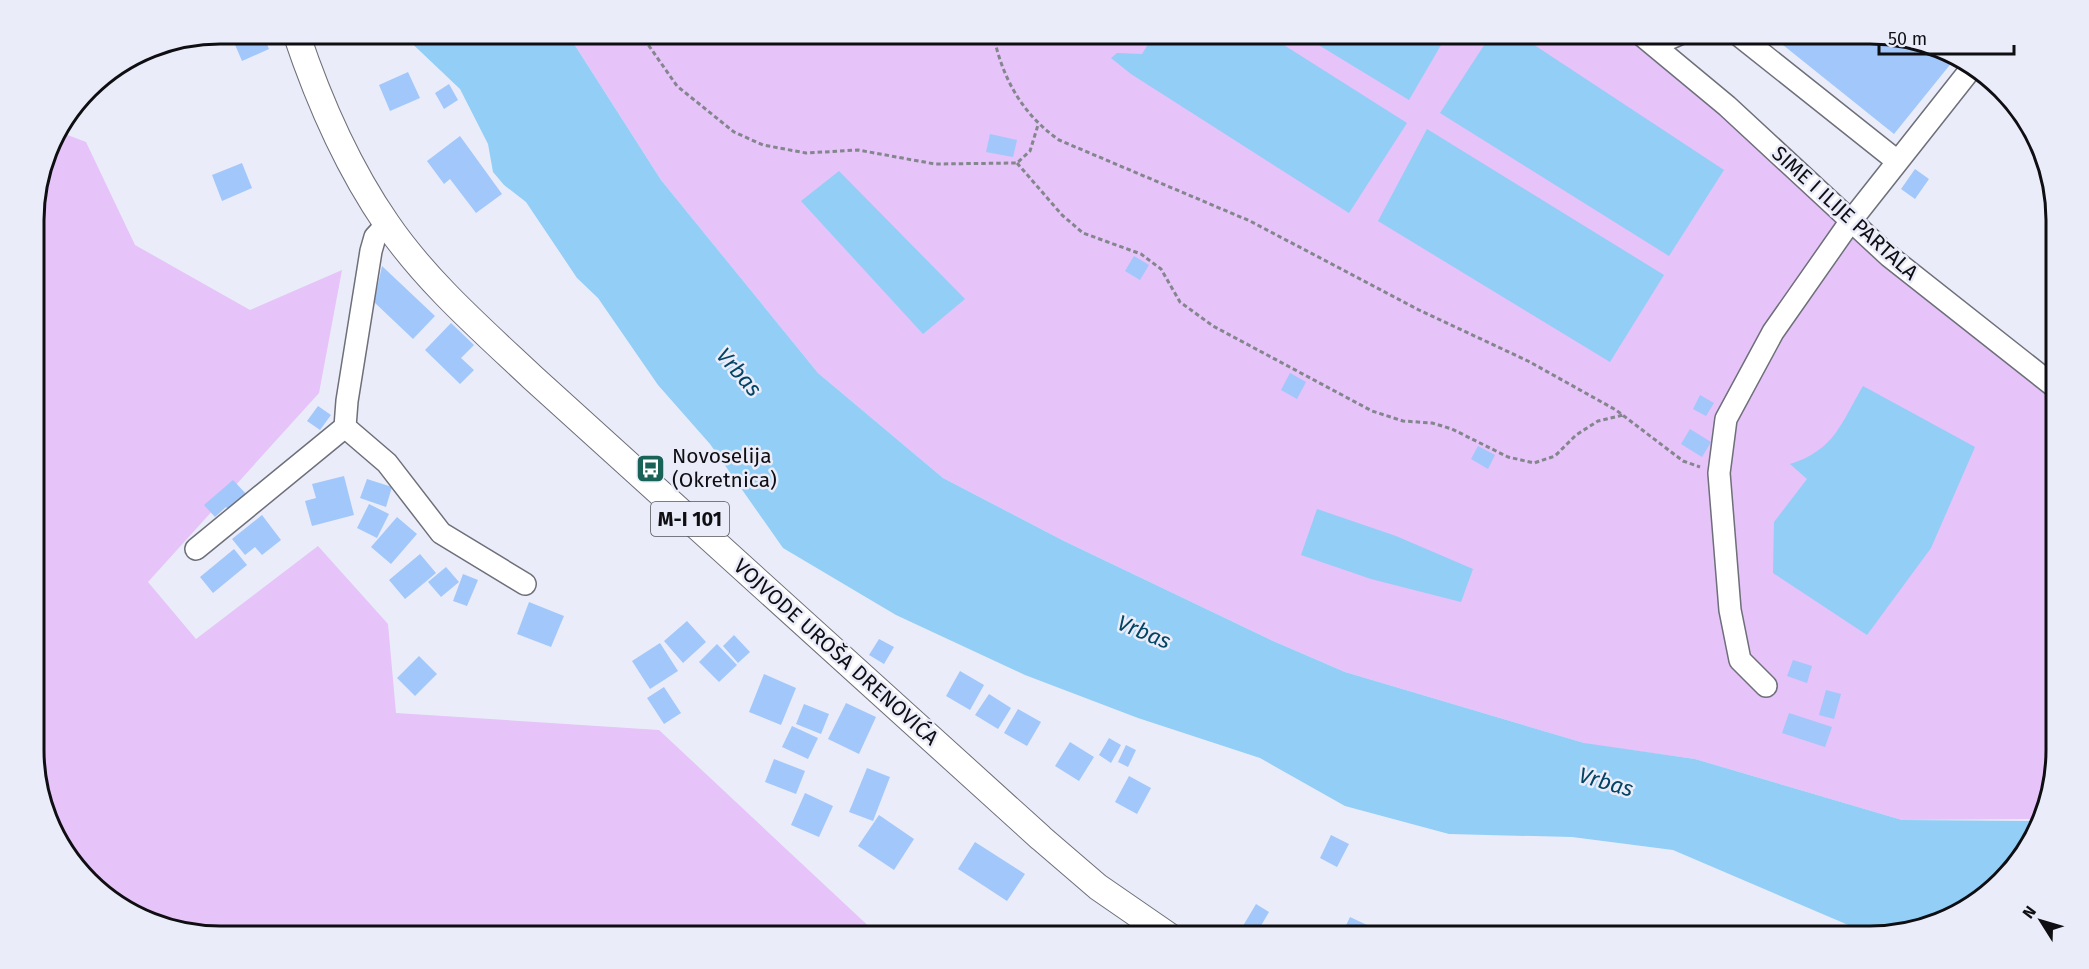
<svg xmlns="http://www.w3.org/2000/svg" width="2089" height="969" font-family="'Fira Sans',sans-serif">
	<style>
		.green { fill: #e6c3f8 }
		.water { fill: #92cef6 }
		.building { fill: #a2c7fa }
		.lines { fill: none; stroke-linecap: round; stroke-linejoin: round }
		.minor-casing { stroke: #6d6f79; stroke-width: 24 }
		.major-casing { stroke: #6d6f79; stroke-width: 28 }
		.path { stroke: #84868e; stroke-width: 3; stroke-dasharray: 4.5 3; stroke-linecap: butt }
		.minor { stroke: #fff; stroke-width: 21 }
		.major { stroke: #fff; stroke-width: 26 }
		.labels { text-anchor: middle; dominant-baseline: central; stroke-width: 5; stroke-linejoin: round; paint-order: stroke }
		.shield { fill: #eaedf9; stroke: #515258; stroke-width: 1.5 }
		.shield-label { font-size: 20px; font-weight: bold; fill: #0f0f13 }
		.street-label { font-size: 21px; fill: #0f0f13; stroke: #eaedf9 }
		.poi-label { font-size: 21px; fill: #0f0f13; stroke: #eaedf9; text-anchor: start }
		.water-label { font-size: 22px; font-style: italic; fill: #034464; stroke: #eaedf9 }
		.rim { fill: none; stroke: #0f0f13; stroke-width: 3 }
	</style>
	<rect width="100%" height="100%" fill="#eaedf9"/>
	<path class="green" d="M567,33h1072l416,354 1,362 -14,70 -140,1 -207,-61 -108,-15 -242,-72 -72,-31 -209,-100 -121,-63 -125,-105 -157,-193z
		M57,131l29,11 49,103 115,65 92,-40 -23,123 -171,189 48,57 122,-93 70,78 8,89 263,17 218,204 5,2h-662l-72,-14 -76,-59 -37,-89 -2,-567 19,-70z"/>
	<path class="water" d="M401,33h166l94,147 157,193 125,105 121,63 209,100 72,31 239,71 111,16 207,61 140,1 -25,42 -44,41 -92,32h-7l-201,-86 -101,-13 -123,-3 -104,-28 -85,-48 -122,-40 -113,-43 -129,-60 -113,-67 -73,-104 -52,-59 -60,-87 -21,-20 -51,-76 -22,-17 -11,-13 -5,-28 -28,-55z
		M1155,33h110l142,90 -58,90 -218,-139 -20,-16 6,-5 25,1z
		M1299,33h149l-39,67z
		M1492,33h24l208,137 -55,86 -229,-143z
		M1427,129l237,146 -54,87 -232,-141z
		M839,171l126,128 -42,35 -122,-133z
		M1863,386l112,61 -44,101 -64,87 -94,-62 1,-51 33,-43 -17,-15c45,-14 51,-41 73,-78z
		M1317,509l79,27 77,33 -12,33 -90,-23 -70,-24z"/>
	<path class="building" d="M230,33h32l7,16 -27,12z
		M1768,33h101l66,13 18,15 -59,73z
		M408,72l12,26 -30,13 -11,-26z
		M449,84l9,16 -14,9 -9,-16z
		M990,134l27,6 -4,17 -27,-5z
		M460,136l42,58 -26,19 -26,-34 -6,5 -17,-23z
		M242,163l10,25 -30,13 -10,-26z
		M1915,169l14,10 -14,20 -14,-10z
		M1134,256l15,9 -9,15 -15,-9z
		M382,266l53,50 -22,23 -39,-37z
		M451,323l23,22 -13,13 13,12 -14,14 -35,-34z
		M1290,373l16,9 -9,17 -16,-9z
		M1700,395l14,8 -8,13 -13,-7z
		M318,406l13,9 -11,15 -13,-9z
		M1690,429l21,13 -9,15 -21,-13z
		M1478,446l17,9 -7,14 -17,-10z
		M344,476l10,39 -42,11 -7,-25 11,-3 -4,-14z
		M367,479l25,8 -6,20 -26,-9z
		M233,480l15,16 -17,16 -5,-5 -11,10 -11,-12z
		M369,504l20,10 -12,24 -20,-10z
		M262,515l19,25 -19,15 -7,-8 -10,8 -13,-16z
		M397,517l20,17 -26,30 -20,-17z
		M234,549l13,16 -34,28 -13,-16z
		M420,554l16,19 -31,26 -16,-19z
		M446,567l13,15 -18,15 -13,-15z
		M463,574l15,6 -11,26 -14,-5z
		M529,602l35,14 -13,31 -34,-13z
		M687,621l19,21 -23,21 -19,-22z
		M734,635l16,17 -12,11 -15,-17z
		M879,639l15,8 -10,17 -15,-9z
		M660,643l18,28 -28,18 -18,-28z
		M717,644l20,21 -18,17 -20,-20z
		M419,656l18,18 -22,22 -18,-18z
		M1793,660l19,6 -5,17 -20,-7z
		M960,671l24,14 -14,25 -24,-14z
		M764,674l32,14 -15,37 -32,-13z
		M664,687l17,26 -17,11 -17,-26z
		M1826,690l15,4 -7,25 -15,-4z
		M989,694l22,14 -13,21 -23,-14z
		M846,703l30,14 -17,37 -31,-15z
		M804,704l25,10 -8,20 -25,-10z
		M1018,709l23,13 -14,24 -23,-13z
		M1789,713l43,14 -7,20 -43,-14z
		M792,726l26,12 -10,21 -26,-12z
		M1109,738l12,7 -10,18 -12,-8z
		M1070,742l24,15 -15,24 -24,-15z
		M1126,745l10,5 -8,17 -10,-5z
		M774,759l31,12 -9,23 -31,-12z
		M867,768l23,9 -17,44 -24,-9z
		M1129,776l22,12 -14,26 -22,-12z
		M805,793l28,13 -14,31 -28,-12z
		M879,815l35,24 -20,31 -36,-24z
		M1331,835l18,9 -12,23 -17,-9z
		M975,842l50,32 -18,27 -49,-32z
		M1256,904l13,8 -14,24h-7l-8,-5z
		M1350,917l17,8 -5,11h-21z
		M1632,929l17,7h-19z"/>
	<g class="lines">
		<defs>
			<path id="minor" d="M1639,33l88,73 162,150 166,131
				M1736,33l161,128
				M1655,45l27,-12
				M345,427l42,36 54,70 84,51
				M196,549l149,-122 2,-26 24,-150 4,-14 12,-13
				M1766,686l-26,-26 -10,-50 -11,-137 7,-54 47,-87 77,-110 120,-152"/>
			<path id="major" d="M296,33c22,66 51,133 91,191 39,57 94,105 145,153l509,461 57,49 71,49"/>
		</defs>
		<use href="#minor" class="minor-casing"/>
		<use href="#major" class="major-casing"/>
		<path class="path" d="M640,33l37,53 57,46 29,13 43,8 52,-3 77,14 82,-1 13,-12 8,-26
			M993,33c9,45 29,81 66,107l191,81 169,89 109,51 88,49 67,51 17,6
			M1017,163l45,52 21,18 58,21 20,15 19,33 33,24 159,85 31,10 29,2 20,6 56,28 26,6 21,-7 21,-21 22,-14 25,-6"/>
		<use href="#minor" class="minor"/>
		<use href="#major" class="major"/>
	</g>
	<defs>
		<symbol id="bus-square" viewBox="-11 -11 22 22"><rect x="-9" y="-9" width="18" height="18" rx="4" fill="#196257" stroke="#eaedf9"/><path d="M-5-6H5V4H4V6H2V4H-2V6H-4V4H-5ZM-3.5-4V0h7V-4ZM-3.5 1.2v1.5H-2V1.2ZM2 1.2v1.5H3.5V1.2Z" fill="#fff"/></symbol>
	</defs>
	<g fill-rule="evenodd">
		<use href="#bus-square" x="634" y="452" width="33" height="33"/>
	</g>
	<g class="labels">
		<rect class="shield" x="651" y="502" width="78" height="34" rx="4.5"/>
		<g class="shield-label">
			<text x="690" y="519">M-I 101</text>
		</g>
		<g class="street-label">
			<text transform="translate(1845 213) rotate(42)">SIME I ILIJE PARTALA</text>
			<text transform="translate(836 652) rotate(42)">VOJVODE UROŠA DRENOVIĆA</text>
		</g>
		<g class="poi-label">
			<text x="672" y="456">Novoselija<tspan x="672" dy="24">(Okretnica)</tspan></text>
		</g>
		<g class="water-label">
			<text transform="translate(739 372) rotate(49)">Vrbas</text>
			<text transform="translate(1144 632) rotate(22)">Vrbas</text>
			<text transform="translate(1606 782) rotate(16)">Vrbas</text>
		</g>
	</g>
	<path d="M0 0H2089V969H0ZM220 44H1870A176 176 0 0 1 2046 220V750A176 176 0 0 1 1870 926H220A176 176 0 0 1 44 750V220A176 176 0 0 1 220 44Z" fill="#eaedf9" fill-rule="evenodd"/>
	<path class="rim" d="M220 44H1870A176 176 0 0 1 2046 220V750A176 176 0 0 1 1870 926H220A176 176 0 0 1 44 750V220A176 176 0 0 1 220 44Z"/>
	<g transform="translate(2041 921) rotate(307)" stroke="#eaedf9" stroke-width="4.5" paint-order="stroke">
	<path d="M0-4.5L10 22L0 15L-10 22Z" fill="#0f0f13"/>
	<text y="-9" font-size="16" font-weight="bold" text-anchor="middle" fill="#0f0f13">N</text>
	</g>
	<path d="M1879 45v9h135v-9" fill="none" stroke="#0f0f13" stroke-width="3"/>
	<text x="1888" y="45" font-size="18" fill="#0f0f13" stroke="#eaedf9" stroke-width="4.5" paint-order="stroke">50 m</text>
</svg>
